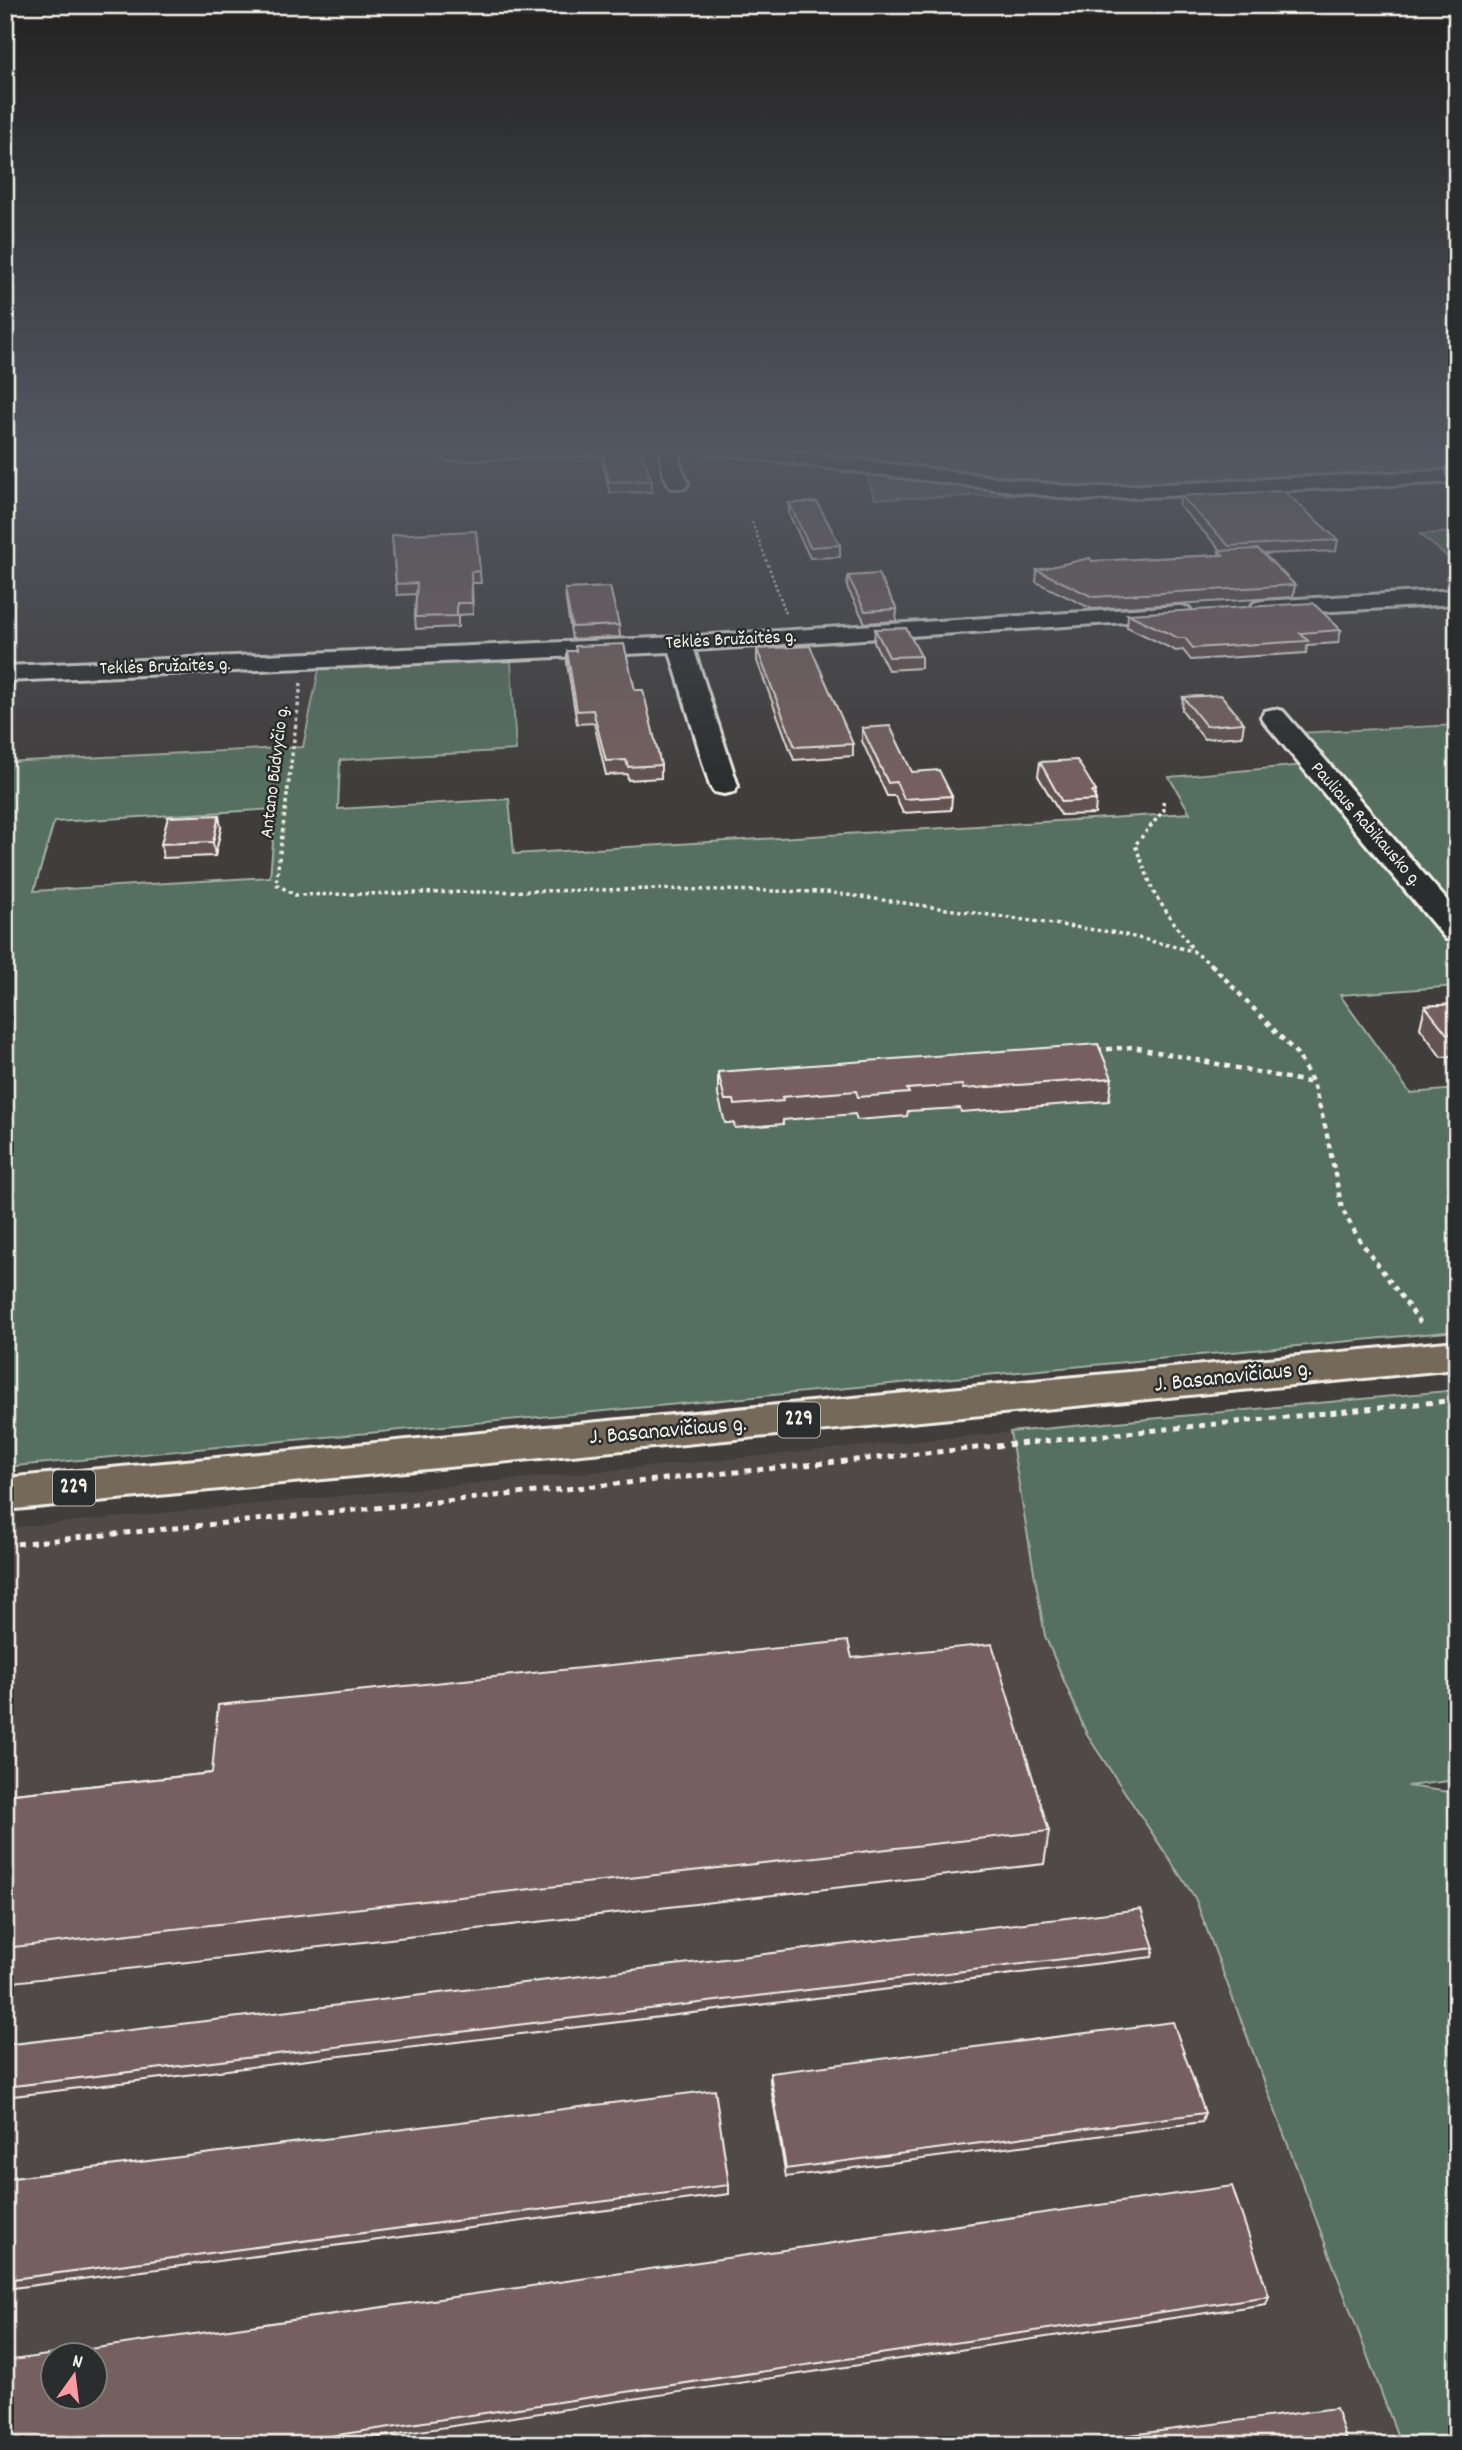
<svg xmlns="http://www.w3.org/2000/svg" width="1462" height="2450" font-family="Dekko,sans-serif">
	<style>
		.built { fill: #504846; fill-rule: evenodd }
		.green { fill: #556f5e; stroke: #a4b0a3; stroke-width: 2; fill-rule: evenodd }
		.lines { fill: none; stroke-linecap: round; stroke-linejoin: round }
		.minor-casing { stroke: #f4f1e8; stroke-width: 6 }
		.major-casing { stroke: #f4f1e8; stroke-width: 6 }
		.path-far3 { stroke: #f4f1e8; stroke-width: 2.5; stroke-dasharray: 2.5 2.5; stroke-linecap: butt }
		.path-far2 { stroke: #f4f1e8; stroke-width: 3.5; stroke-dasharray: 3.5 3.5; stroke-linecap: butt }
		.path-far1 { stroke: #f4f1e8; stroke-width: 4.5; stroke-dasharray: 5 5; stroke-linecap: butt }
		.path { stroke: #f4f1e8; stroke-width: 5; stroke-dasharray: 6 6; stroke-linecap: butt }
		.minor { fill: #2a2d2e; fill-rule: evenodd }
		.major { fill: #746a5a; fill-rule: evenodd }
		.wall { fill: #645351; stroke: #f4f1e8; stroke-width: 2 }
		.shaded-wall { fill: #514442; stroke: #f4f1e8; stroke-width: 2 }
		.building { fill: #74615e; stroke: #f4f1e8; stroke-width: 2; fill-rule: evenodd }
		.labels { text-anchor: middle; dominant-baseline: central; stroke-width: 5; stroke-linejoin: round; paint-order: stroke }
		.far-street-label { font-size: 19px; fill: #f4f1e8; stroke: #2a2d2e }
		.shield { fill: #2a2d2e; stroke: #b7b6b0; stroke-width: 2 }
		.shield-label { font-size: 21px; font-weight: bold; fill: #f4f1e8 }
		.street-label { font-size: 23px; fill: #f4f1e8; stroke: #2a2d2e }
	</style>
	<rect width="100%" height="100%" fill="#403d3c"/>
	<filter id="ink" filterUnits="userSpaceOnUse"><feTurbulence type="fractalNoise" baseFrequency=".0143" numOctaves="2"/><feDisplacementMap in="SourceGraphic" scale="14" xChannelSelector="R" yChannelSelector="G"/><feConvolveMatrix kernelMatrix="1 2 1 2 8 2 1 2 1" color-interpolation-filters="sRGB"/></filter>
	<g filter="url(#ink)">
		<path class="built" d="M1010,1432l10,53 67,250 108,163 206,547h-1396v-917zM52,2356h42v42h-42z"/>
		<path class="green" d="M374,446h182l-190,6z
			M731,446h726v44l-11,-9 -571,18 -12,-36z
			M1457,532v33l-37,-31z
			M511,661l5,89 -176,10 -2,49 171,-10 5,55 676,-41 -21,-36 136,-12 -7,-32 159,-8v261l-117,9 70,98 47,-4v242l-1452,136v-705l298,-15 16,-78zM276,809l-6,68 -236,14 20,-69z
			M1457,1390v390l-50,6 50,7v652h-56l-206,-547 -108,-163 -42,-99 -35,-204z"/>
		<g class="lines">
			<defs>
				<path id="minor" d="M502,446h149l-10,6 -193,8 -10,-6 10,-6z
					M661,446h20l-1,17 8,21 -3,4h-14c-9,-13 -11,-26 -10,-42z
					M693,446h55l334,42 375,-18v12l-375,18 -379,-48z
					M1457,590v14l-195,11 -8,-2 -4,-5 4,-5 8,-2z
					M1181,606l8,2 4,5 -4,5 -495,32 44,136 -4,6 -10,2 -10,-2 -4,-6 -40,-134 -665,29v-15l675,-29z
					M1274,709l9,2 174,201v29l-11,-2 -181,-216 -4,-6 4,-6z"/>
				<path id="major" d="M1457,1341v28l-1452,141v-32z"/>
			</defs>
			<use href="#minor" class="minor-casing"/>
			<use href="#major" class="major-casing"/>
			<path class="path-far3" d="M752,522l34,91"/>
			<path class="path-far2" d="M301,683l-25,201 19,11 362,-6 169,3 291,41 76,18 20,15
				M1163,801l1,9 -29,35 20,50 38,55"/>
			<path class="path-far1" d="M1211,964l86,90 16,29 13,47 16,79 17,30 64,87
				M1097,1050l36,-3 179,36"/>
			<path class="path" d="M5,1545l1452,-145"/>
			<use href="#minor" class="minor"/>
			<use href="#major" class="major"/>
		</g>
		<path class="wall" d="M601,447l51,34v11l-42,1 -9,-36z
			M1181,496l157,44 -2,11 -72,3 31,31 -2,12 -201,12 -56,-27 1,-12 55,-9 127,-6v-4h3l-43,-45z
			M789,503l51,42v12l-30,1 -21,-44z
			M476,531l5,52h-9l1,31 -15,1v12l-42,2 -1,-12 1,-23 -19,1 -5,-60z
			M848,576l49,33 -1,12 -31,2 -18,-36z
			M565,589l54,36 1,12 -48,2 -6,-38z
			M1128,614l213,16 -3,13 -31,2 -1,8 -115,7 -8,-10 -7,1 -49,-24z
			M875,629l46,27v12l-33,2 -14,-28z
			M757,649l96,95v12l-59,4 -37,-99z
			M567,651l68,39 26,75v13l-33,2 -1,-6 -21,1 -12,-52 -17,1 -10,-60z
			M1183,697l61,26 -2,13 -38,3 -22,-29z
			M862,728l50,44 40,24 -1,14 -48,3 -8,-17h-8l-25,-55z
			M1040,762l56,29 -1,6 1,3 -1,14 -34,1 -23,-39z
			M221,828l-6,28 -52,2 -2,-14z
			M1457,1004v52l-16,1 -21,-29 5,-22z
			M718,1072l394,6 -3,23 -148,11 -1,-4 -52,3 -1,5 -50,4 -2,-6 -72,6v4l-48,4 -1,-5h-9l-7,-28z
			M852,1658l197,173 -5,33 -1039,119v-188l207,-22z
			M1154,1948l-2,9 -1147,140v-52z
			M770,2073l435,40 -3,9 -416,55 -16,-95z
			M5,2179l724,6v9l-724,95z
			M1269,2296l-3,8 -940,141h-321z"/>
		<path class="shaded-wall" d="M219,815l2,13 -6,28 -2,-14z"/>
		<path class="building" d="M639,446l13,35 -43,1 -8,-35z
			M1284,491l54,49 -109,6 -48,-50z
			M817,502l23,43 -30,2 -21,-44z
			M476,531l4,40 -9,1 1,31h-15v13l-42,1 2,-34 -21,1 -4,-49z
			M1258,549l37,36 -202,12 -56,-27 53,-12 2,3 131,-6 -4,-4z
			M878,574l19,35 -32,2 -17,-35z
			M610,587l9,38 -47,2 -7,-38z
			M1313,603l28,27 -41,3 8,8 -115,7 -8,-10h-7l-50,-24z
			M906,628l15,28 -32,1 -14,-28z
			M624,644l11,46h8l18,75 -33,2 -2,-7 -20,1 -13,-51 -16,1 -10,-60h9l-1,-5z
			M810,646l43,98 -58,3 -38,-98z
			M1221,695l23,28 -38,3 -23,-29z
			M890,726l22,46 27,-2 13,26 -48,3 -8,-17 -8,1 -26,-55z
			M1077,760l19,31 -4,1 4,8 -34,2 -22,-40z
			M219,815l-6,27 -52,2 7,-27z
			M1457,1004v29l-10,1 -22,-28z
			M1098,1044l14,34 -149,11 -1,-4 -55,4 2,4 -51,4 -2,-6 -74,6 1,4 -48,4 -1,-5h-9l-7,-28z
			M848,1641l4,17 140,-14 57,187 -1044,117v-153l207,-22 6,-68z
			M1141,1909l13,39 -1149,139v-42z
			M1173,2022l32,91 -419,56 -16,-96z
			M715,2090l14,95 -724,95v-101z
			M1232,2186l37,110 -999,149h-265v-84zM52,2356h42v42h-42z
			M1336,2408l12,37h-294z"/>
	</g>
	<linearGradient id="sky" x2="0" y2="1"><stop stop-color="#232221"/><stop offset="0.57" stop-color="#535761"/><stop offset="1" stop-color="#535761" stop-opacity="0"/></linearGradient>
	<rect width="1462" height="789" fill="url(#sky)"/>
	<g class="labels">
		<g class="far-street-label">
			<text transform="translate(731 641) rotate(-3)">Teklės Bružaitės g.</text>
			<text transform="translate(165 668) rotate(-2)">Teklės Bružaitės g.</text>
			<text transform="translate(276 772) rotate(-83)">Antano Būdvyčio g.</text>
			<text transform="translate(1365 825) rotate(49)">Pauliaus Rabikausko g.</text>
		</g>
		<g class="shield">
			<rect x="778" y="1402.5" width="42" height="35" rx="5"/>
			<rect x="53" y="1470.5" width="42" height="35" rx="5"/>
		</g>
		<g class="shield-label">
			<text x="799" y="1420">229</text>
			<text x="74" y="1488">229</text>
		</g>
		<g class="street-label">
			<text transform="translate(1233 1378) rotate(-6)">J. Basanavičiaus g.</text>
			<text transform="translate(668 1432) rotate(-5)">J. Basanavičiaus g.</text>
		</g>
	</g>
	<rect width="1462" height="2450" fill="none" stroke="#2a2d2e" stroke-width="28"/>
	<rect x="14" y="14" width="1434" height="2422" fill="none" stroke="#f4f1e8" stroke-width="2.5" filter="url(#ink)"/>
	<g transform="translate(74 2376) rotate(14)"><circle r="33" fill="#2a2d2e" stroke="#7b7b78" stroke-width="2"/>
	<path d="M0-5L12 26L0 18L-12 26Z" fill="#ff9aa2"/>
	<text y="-10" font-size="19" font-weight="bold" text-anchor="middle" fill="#f4f1e8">N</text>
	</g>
</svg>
